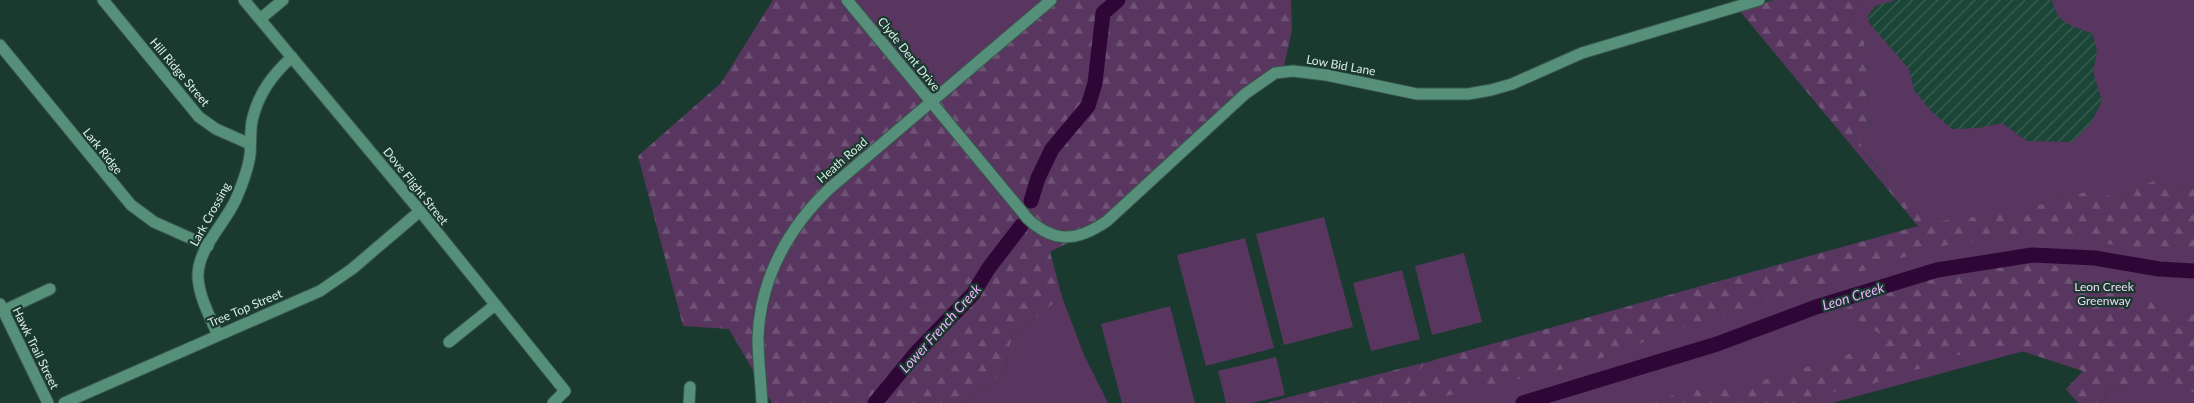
<svg xmlns="http://www.w3.org/2000/svg" width="2194" height="403" font-family="Lato,sans-serif">
	<style>
		.industrial { fill: url(#industrial-furrows) }
		.green { fill: #58365f }
		.forest { fill: url(#forest-firs) }
		.lines { fill: none; stroke-linecap: round; stroke-linejoin: round }
		.river { stroke: #2f0737; stroke-width: 15 }
		.minor-casing { stroke: #39574c; stroke-width: 13 }
		.minor { stroke: #568f7a; stroke-width: 11 }
		.labels { text-anchor: middle; dominant-baseline: central; stroke-width: 4.5; stroke-linejoin: round; paint-order: stroke }
		.street-label { font-size: 12px; fill: #dbede5; stroke: #1a3a2f }
		.park-label { font-size: 12px; fill: #f3d9f8; stroke: #1a3a2f }
		.water-label { font-size: 14px; font-style: italic; fill: #f0b1fd; stroke: #1a3a2f }
	</style>
	<defs>
		<pattern id="industrial-furrows" width="10" height="10" patternUnits="userSpaceOnUse" patternTransform="scale(1.25)"><rect width="10" height="10" fill="#1b4537"/><path d="M-1 1l2-2M0 10L10 0M9 11l2-2" fill="none" stroke="#3c6054"/></pattern>
		<pattern id="forest-firs" width="22" height="20" patternUnits="userSpaceOnUse" patternTransform="scale(1.25)"><rect width="22" height="20" fill="#58365f"/><path d="M5 1l3.5 6h-7zM16 11l3.5 6h-7z" fill="#6f5376"/></pattern>
	</defs>
	<rect width="100%" height="100%" fill="#1a3a2f"/>
	<path class="industrial" d="M1731,0h463v191l-276,35z"/>
	<path class="green" d="M847,0h204l-120,103z
		M1864,0h32l-21,6 -7,10 1,7 40,46 5,21 18,22 20,17 26,-1 24,-5 25,18 45,1 19,-19 11,-22 -9,-29 4,-21 -5,-18c-21,-7 -35,-10 -40,-33h142v184l-15,8 -8,-3 -5,-12 -36,13 -15,9 -44,-4 -47,15 170,-19v212h-87l-4,-13 37,-7 -56,-12 -60,-20 -192,52h-553l661,-182c-6,-5 -15,-10 -22,-15 -19,-15 -46,-42 -58,-63l11,-16 -7,-85 -15,-24z
		M1324,217l29,110 -69,18 -28,-111z
		M1245,238l29,110 -68,18 -29,-111z
		M1464,253l18,69 -50,13 -17,-69z
		M1402,270l18,69 -49,12 -18,-68z
		M1062,297l22,58 24,48h-146l43,-31 7,-37z
		M1170,306l25,97h-73l-21,-79z
		M1276,357l9,38 -33,8h-26l-8,-32z"/>
	<path class="forest" d="M773,0h74l84,103 120,-103h240l1,30 -9,41 -8,2 -178,155 -47,24 12,45 -50,38 -7,37 -43,31h-190l-43,-74 -46,-3 -45,-170 83,-73z
		M1775,0h89l-15,18 15,24 7,85 -11,16c16,30 53,59 81,78l79,-10 51,-16 27,-5 17,9 15,-9 37,-14 4,13 8,3 15,-8v66l-27,4 -29,-3 -46,-11 -61,-3 -66,4 -40,9 -127,43 -122,37 -91,34 -170,39h-14l33,-43 484,-134 -179,-216z
		M2048,261l26,17 106,33 14,-12v93l-52,-9 -39,7 4,13h-29l-12,-14 17,-18 -77,-25 -19,1 -24,8h-12l-32,14 -19,4 -30,12 -31,5 -38,13h-148l29,-12 68,-7 132,-40 -3,-11 -17,-10 -17,-14 27,-15 77,-22z
		M1426,362l-33,41h-127z"/>
	<g class="lines">
		<path class="river" d="M1031,201l7,-23 14,-29 36,-43 7,-23 8,-70 15,-13
			M875,403l41,-50 57,-59 15,-25 33,-43
			M1523,403l194,-59 99,-37 121,-37 95,-15 63,3 64,11 35,2"/>
		<defs>
			<path id="minor" d="M103,0l96,117 17,12 34,15
				M244,0l176,211 145,180 -12,12
				M847,0l181,219c27,25 50,22 79,2l138,-127 30,-21 18,-2 33,4 91,19h51l23,-4 21,-6 70,-31 177,-53
				M260,19l23,-19
				M0,45l131,160 23,17 54,24
				M0,304l48,99
				M3,311l47,-22
				M218,335c-8,-18 -19,-38 -20,-58 -1,-28 27,-53 38,-78 6,-14 12,-29 14,-44 1,-11 0,-23 2,-34 6,-27 20,-46 40,-64
				M449,342l46,-37
				M64,403l256,-112 32,-22 68,-58
				M689,403l1,-16
				M762,403c-1,-21 -4,-43 -4,-65 2,-59 30,-110 72,-150l221,-188"/>
		</defs>
		<use href="#minor" class="minor-casing"/>
		<use href="#minor" class="minor"/>
	</g>
	<g class="labels">
		<g class="street-label">
			<text transform="translate(909 54) rotate(51)">Clyde Dent Drive</text>
			<text transform="translate(1341 65) rotate(10)">Low Bid Lane</text>
			<text transform="translate(180 72) rotate(50)">Hill Ridge Street</text>
			<text transform="translate(103 151) rotate(51)">Lark Ridge</text>
			<text transform="translate(842 160) rotate(-41)">Heath Road</text>
			<text transform="translate(416 186) rotate(51)">Dove Flight Street</text>
			<text transform="translate(210 214) rotate(-61)">Lark Crossing</text>
			<text transform="translate(245 308) rotate(-23)">Tree Top Street</text>
			<text transform="translate(36 348) rotate(64)">Hawk Trail Street</text>
		</g>
		<g class="park-label">
			<text x="2104" y="286">Leon Creek<tspan x="2104" dy="14">Greenway</tspan></text>
		</g>
		<g class="water-label">
			<text transform="translate(1853 296) rotate(-17)">Leon Creek</text>
			<text transform="translate(940 328) rotate(-48)">Lower French Creek</text>
		</g>
	</g>
</svg>
